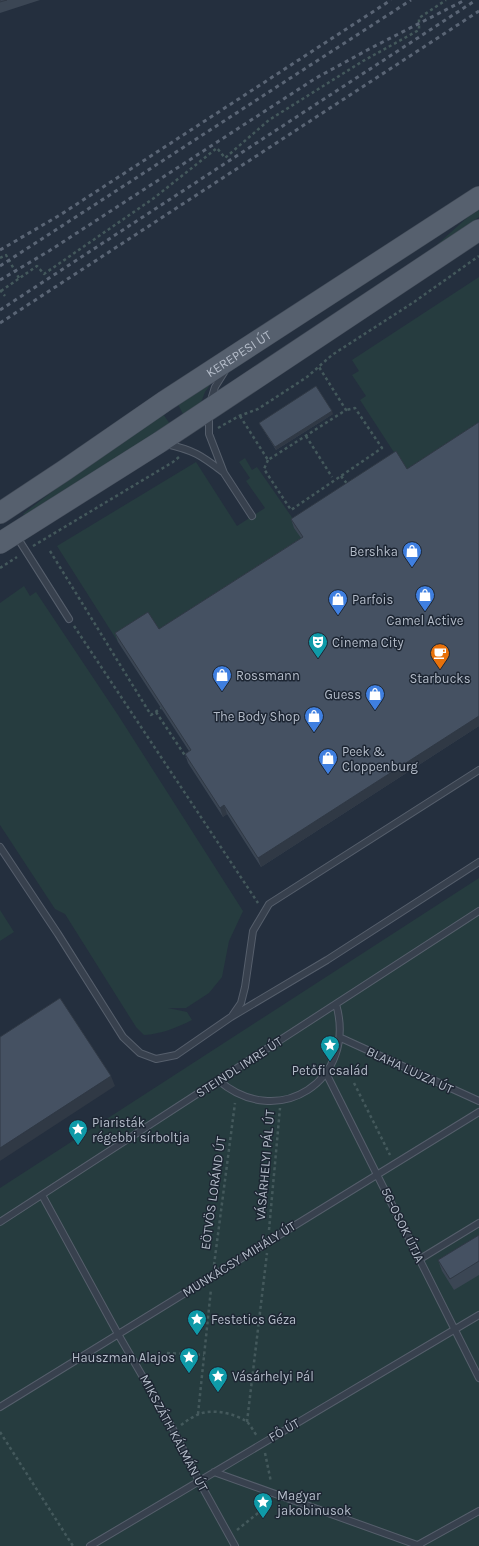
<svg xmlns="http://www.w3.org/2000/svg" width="479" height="1546" font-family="Karla,sans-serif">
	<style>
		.green { fill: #263c3f }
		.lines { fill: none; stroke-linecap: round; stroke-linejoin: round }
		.service-casing { stroke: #565f6c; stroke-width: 8 }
		.primary-casing { stroke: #414a57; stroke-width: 22 }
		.path { stroke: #44595c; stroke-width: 2.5; stroke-dasharray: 3 3; stroke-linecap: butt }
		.service { stroke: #38414e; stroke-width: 6 }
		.primary { stroke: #56606e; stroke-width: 21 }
		.rail { stroke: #5a6575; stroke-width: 3; stroke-dasharray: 4 4; stroke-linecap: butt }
		.wall { fill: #3b4654 }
		.shaded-wall { fill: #303945 }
		.building { fill: #455162; stroke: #303945 }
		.labels { text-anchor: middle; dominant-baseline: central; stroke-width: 3; stroke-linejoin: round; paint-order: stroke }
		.street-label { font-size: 13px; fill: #b4bcc9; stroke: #1d2633 }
		.poi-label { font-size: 13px; fill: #b4bcc9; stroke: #1d2633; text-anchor: start }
	</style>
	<rect width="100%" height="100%" fill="#242f3e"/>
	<path class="green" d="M479,207v10l-49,35v-1z
		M479,277v156l-69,44 -50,-77 6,-4 -14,-21 7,-4 -7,-11z
		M214,379l-9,13 -5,13 -16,11 -6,-12z
		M163,414l7,10 -110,70 -36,21 -1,-1 65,-50z
		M245,458l7,12 5,-3 41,59 8,20 -144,92 -11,-17 -33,21 -61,-96 139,-84 41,64 28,-18 -19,-27 4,-3 -11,-16z
		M24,586l6,10 6,-4 82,123 125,196 -14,30 -7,36 -13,16 -23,15h-18l19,4 5,8c-16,8 -31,14 -48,15l-8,-8 -71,-113 -10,-5 -55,-84v-222z
		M479,878v668h-479v-358z
		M0,910l14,22 -14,9z"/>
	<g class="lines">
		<defs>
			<path id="service" d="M211,400l4,-13 10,-16
				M209,415v19l15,39 28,43
				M166,444c27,6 35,11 57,28
				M17,537l52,82
				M0,847l58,87 65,103 17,16 16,6 20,-4 55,-38 96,-57 152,-98
				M232,1016l9,-13 4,-16 8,-56 16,-27 210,-134
				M341,1038l138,63
				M326,1073l153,305
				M218,1080c60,52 140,0 118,-76
				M42,1195l76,139 55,95 26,52 36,65
				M0,1222l479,-311
				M420,1259l59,-36
				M0,1407l479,-295
				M214,1472l206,74
				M90,1546l389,-231
				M416,1546l63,-35"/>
			<g id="primary">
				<path id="s1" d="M0,513l65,-43 100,-69 314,-204"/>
				<path d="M0,543l160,-101 319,-212"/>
			</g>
		</defs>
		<use href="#service" class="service-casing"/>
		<use href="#primary" class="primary-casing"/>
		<path class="path" d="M0,258l6,-3 13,23
			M0,290l5,6
			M1,291l36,-25 7,8 110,-76 63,-50 8,10 44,-38 94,-59 56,-31v-12l27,-18
			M240,416l28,44 78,-50 -27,-43
			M218,428l21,-12 19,-7 49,-32 25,-22 82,-53 65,-46
			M306,436l26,41
			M268,460l-4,9 27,41 91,-62 -27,-40 -9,2
			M341,476l7,9
			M33,546l140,-84 6,-5
			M50,551l101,164 10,-7
			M0,568l17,-11
			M74,626l184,277
			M156,712l30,45
			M354,1083l36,72
			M269,1230l11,-122
			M214,1265l21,-162
			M167,1353l37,2
			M198,1414l13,-125
			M247,1422l20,-169
			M181,1425c5,-4 10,-7 16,-10 14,-7 36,-2 49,6 4,3 8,11 11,15
			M0,1432l73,114
			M265,1453l6,29
			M237,1530l26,-21 3,-9"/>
		<use href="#service" class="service"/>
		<use href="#primary" class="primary"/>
		<path class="rail" d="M0,250l60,-35 331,-215
			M0,266l411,-266
			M0,280l49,-29 267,-173 55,-30 94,-48
			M0,310l476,-310
			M0,323l479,-312"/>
	</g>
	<path class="wall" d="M0,0h40l-40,13z
		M333,414l-57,36 -15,-24 -2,-3z
		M479,422v304l-218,141 -34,-53 -4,3 -35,-54 -3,-9 4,-3 -71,-109 -3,-9 44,-4 142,-91 -7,-10 -3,-9 116,-50z
		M479,1235v40l-25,15 -12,-19 -4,-11z"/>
	<path class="shaded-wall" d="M332,411l1,3 -57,36 -1,-3z
		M479,716v10l-218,141 -3,-9z
		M224,805l3,9 -4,3 -3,-9z
		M111,1076l4,10 -115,75v-13z"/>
	<path class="building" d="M0,0h7l-7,2z
		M316,386l16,25 -57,36 -16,-24z
		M479,422v294l-221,142 -34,-53 -4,3 -35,-54 6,-4 -76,-117 33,-21 11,17 144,-92 -12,-18 105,-68 11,18z
		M60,998l51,78 -111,72v-111z
		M479,1235v26l-29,18 -12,-19z"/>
	<defs>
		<symbol id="shop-pin" viewBox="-11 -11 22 30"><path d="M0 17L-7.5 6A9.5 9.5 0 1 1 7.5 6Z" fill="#3f7fe0" stroke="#1d2633"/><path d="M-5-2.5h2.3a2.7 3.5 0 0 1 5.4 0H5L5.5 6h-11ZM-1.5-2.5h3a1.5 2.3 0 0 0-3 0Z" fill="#fff"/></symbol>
		<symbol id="theatre-pin" viewBox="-11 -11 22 30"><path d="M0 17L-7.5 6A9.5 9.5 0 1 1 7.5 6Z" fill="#0f9aa8" stroke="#1d2633"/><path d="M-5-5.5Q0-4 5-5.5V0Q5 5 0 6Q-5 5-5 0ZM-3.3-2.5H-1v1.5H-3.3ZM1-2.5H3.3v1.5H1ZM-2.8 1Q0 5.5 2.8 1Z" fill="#fff"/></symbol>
		<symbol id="cafe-pin" viewBox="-11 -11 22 30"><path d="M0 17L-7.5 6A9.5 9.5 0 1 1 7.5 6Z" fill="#e8710a" stroke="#1d2633"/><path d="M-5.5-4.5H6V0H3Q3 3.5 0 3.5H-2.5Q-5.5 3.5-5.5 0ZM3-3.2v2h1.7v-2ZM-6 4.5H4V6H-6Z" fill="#fff"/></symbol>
		<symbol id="sight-pin" viewBox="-11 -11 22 30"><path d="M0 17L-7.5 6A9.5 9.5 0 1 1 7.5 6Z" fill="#0f9aa8" stroke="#1d2633"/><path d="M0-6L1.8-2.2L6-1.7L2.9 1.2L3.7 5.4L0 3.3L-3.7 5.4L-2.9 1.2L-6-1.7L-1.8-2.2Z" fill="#fff"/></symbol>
	</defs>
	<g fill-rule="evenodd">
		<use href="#shop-pin" x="401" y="540" width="22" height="30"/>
		<use href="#shop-pin" x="414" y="584" width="22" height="30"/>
		<use href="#shop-pin" x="327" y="588" width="22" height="30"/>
		<use href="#theatre-pin" x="307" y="631" width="22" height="30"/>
		<use href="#cafe-pin" x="429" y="642" width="22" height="30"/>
		<use href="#shop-pin" x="211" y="664" width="22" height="30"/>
		<use href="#shop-pin" x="364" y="683" width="22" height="30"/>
		<use href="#shop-pin" x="303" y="705" width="22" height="30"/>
		<use href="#shop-pin" x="317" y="747" width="22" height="30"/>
		<use href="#sight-pin" x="319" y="1034" width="22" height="30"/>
		<use href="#sight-pin" x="67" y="1118" width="22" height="30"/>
		<use href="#sight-pin" x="186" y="1308" width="22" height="30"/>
		<use href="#sight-pin" x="178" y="1346" width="22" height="30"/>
		<use href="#sight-pin" x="207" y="1365" width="22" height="30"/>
		<use href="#sight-pin" x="252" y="1491" width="22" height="30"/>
	</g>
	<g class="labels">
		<g class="street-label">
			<text stroke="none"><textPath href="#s1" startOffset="287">KEREPESI ÚT</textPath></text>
			<text transform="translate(239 1067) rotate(-33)">STEINDL IMRE ÚT</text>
			<text transform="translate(410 1070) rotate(25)">BLAHA LUJZA ÚT</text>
			<text transform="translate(265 1165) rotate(-85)">VÁSÁRHELYI PÁL ÚT</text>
			<text transform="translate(213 1193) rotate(-82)">EÖTVÖS LORÁND ÚT</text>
			<text transform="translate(403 1225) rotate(64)">56-OSOK ÚTJA</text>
			<text transform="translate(239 1259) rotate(-32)">MUNKÁCSY MIHÁLY ÚT</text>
			<text transform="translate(284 1430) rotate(-30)">FŐ ÚT</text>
			<text transform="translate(174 1433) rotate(62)">MIKSZÁTH KÁLMÁN ÚT</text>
		</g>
		<g class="poi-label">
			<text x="398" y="551" text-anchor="end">Bershka</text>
			<text x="352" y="599">Parfois</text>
			<text x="425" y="620" text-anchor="middle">Camel Active</text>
			<text x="332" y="642">Cinema City</text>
			<text x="236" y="675">Rossmann</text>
			<text x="440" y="678" text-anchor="middle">Starbucks</text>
			<text x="361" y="694" text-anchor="end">Guess</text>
			<text x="300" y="716" text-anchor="end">The Body Shop</text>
			<text x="342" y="751">Peek &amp;<tspan x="342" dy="15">Cloppenburg</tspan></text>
			<text x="330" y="1070" text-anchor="middle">Petőfi család</text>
			<text x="92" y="1122">Piaristák<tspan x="92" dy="15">régebbi sírboltja</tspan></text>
			<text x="211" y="1319">Festetics Géza</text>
			<text x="175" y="1357" text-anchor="end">Hauszman Alajos</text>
			<text x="232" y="1376">Vásárhelyi Pál</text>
			<text x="277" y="1495">Magyar<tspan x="277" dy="15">jakobinusok</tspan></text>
		</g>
	</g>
</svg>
